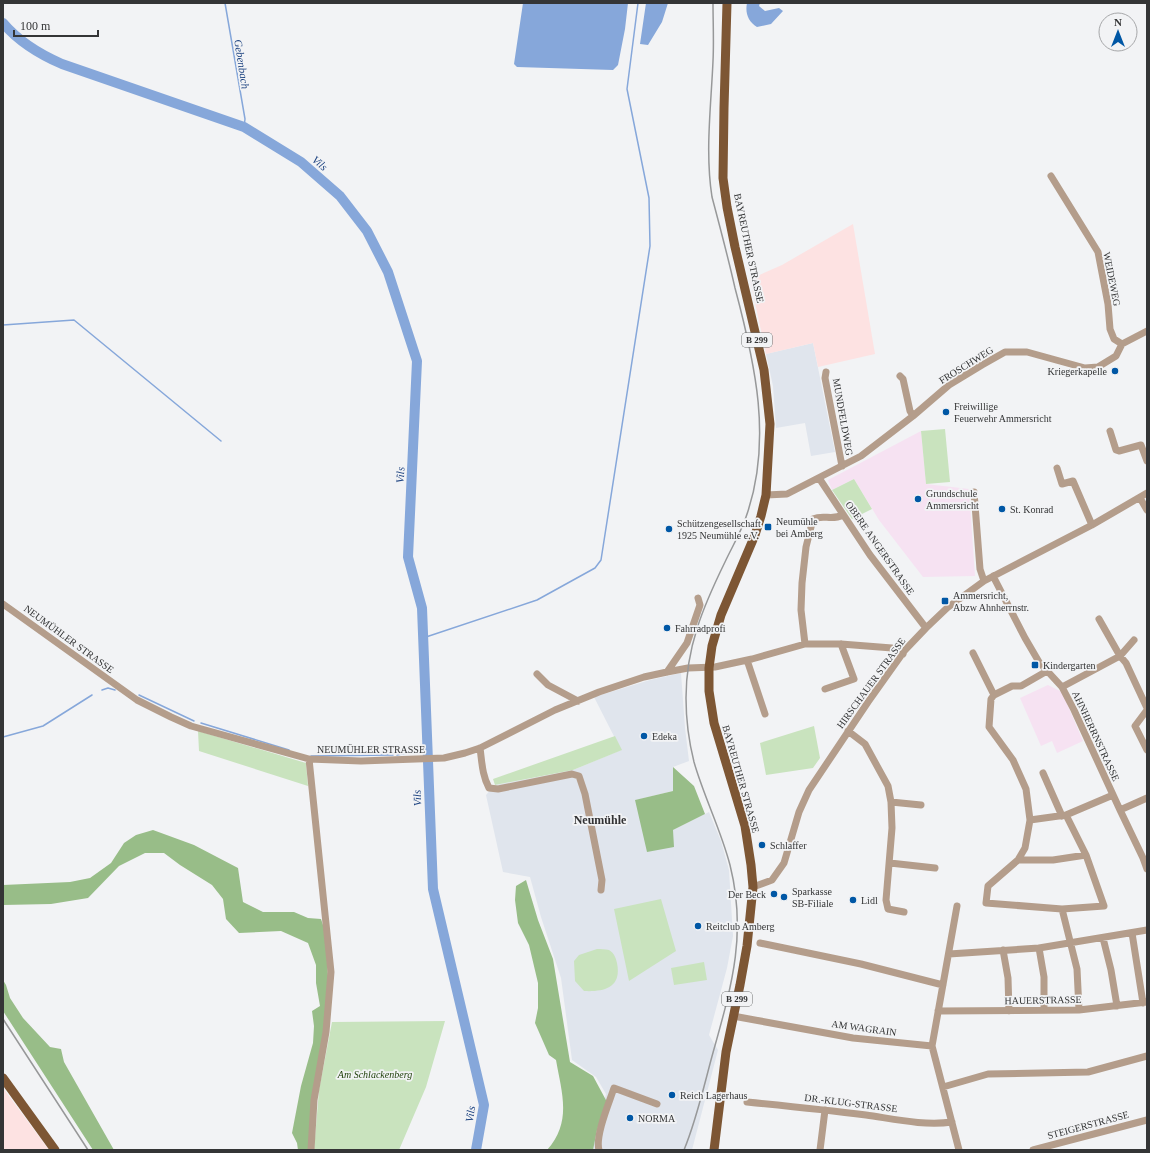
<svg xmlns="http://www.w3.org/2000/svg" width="1150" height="1153" font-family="'Times New Roman',serif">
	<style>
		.built { fill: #e0e5ed }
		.industrial { fill: #fde2e2 }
		.education { fill: #f6e2f2 }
		.green { fill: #c9e3be }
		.forest { fill: #98bd88 }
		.water { fill: #86a7da }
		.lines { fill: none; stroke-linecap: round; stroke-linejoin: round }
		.stream { stroke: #86a7da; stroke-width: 1.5 }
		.river { stroke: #86a7da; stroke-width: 10 }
		.minor { stroke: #b49d8b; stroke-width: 7 }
		.major { stroke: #7d5634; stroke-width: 9 }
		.rail { stroke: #979899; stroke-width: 1.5 }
		.poi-dot { fill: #0057a5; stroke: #f2f3f5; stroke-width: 1.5 }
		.labels { text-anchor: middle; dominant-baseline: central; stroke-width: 3.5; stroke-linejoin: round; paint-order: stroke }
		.shield { fill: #f2f3f5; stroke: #6d6e6f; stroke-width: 1 }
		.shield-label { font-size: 9px; font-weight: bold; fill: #343536 }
		.street-label { font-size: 10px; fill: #343536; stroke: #f2f3f5 }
		.poi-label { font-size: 10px; fill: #343536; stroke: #f2f3f5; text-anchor: start }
		.park-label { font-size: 10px; font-style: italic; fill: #1b3d05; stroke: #f2f3f5 }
		.water-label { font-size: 11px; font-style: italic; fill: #1d4381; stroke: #f2f3f5 }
		.quarter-label { font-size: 12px; font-weight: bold; fill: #323234; stroke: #f2f3f5 }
	</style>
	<rect width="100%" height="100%" fill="#f2f3f5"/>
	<path class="built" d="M813,343l22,109 -24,4 -6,-33 -29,5 -3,-42 -7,-32z
		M681,673l4,55 4,33 -16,6v24l-37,9 37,30 36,-18 12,29 8,29 4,66 -6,32 -18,67 9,15 -26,100h-100v-3l14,-53 -10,-17 -24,-17 -11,-82 -20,-61 -11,-40 -27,-5 -17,-77 9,-10 78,-15 48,-20 -27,-53 56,-17z"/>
	<path class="industrial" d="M853,224l22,130 -57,13 -5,-24 -47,11 -16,-75 32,-14z
		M3,1088l46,62h-46z"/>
	<path class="education" d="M921,431l5,53 43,5 6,87 -52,1 -44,-57 -25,-41 -22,11 -4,-10z
		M1048,685l14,7 21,49 -26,12 -5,-12 -11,5 -21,-48z"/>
	<path class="green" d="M945,429l5,53 -24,2 -5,-53z
		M854,479l18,30 -20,10 -20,-29z
		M814,726l6,32 -7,10 -47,7 -6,-32z
		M198,731l108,32 2,23 -109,-35z
		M615,736l7,14 -49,20 -78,15 -2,-6z
		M661,899l15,52 -47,30 -15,-72z
		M597,949c4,0 8,0 12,1 5,3 7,8 8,13 5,25 -13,29 -33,28l-9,-10 -1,-20 5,-6z
		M704,962l3,18 -33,5 -3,-17z
		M445,1021l-19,66 -27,63h-85l5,-60 13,-68z"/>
	<path class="forest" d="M673,767l21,19 11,28 -32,16 1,17 -27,5 -12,-52 38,-9z
		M153,830l41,15 44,23 5,34 20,10h31l14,6 13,1 5,15 3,63 -21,153h-10l-1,-7 -5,-10 9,-47 12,-43 1,-17 -2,-15 8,-5 -4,-23v-18l-8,-22 -27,-12 -42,2 -13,-14 -3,-20 -11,-14 -32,-20 -16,-12h-19l-26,13 -31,32 -37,6 -48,1v-20l67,-3 20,-4 21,-15 13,-20 12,-8z
		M526,880l12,40 15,39 17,103 23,14 14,26 -10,28 -4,20h-46c25,-28 15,-56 9,-90l-7,-5 -14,-32 3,-15v-25l-9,-38 -11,-22 -3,-23 1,-14z
		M3,980l3,5 4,13 13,20 27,29 11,2 3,13 50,88h-21l-90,-139z"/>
	<path class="water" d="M523,3h105l-3,26 -7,36 -5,5 -96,-3 -3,-3z
		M646,3h22l-6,19 -14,23 -8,-1z
		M747,3h13l-1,3 6,5 14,-3 4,3 -12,13 -14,3c-9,-6 -12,-14 -10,-24z"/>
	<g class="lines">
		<path class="stream" d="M225,3l20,116 -1,8
			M3,325l71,-5 147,121
			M423,638l114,-38 58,-32 6,-8 49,-314 -1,-48 -22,-109 11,-86
			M102,690l6,-2 7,2
			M139,695l55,26
			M201,723l88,27
			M3,737l40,-11 49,-31
			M397,755l31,-6
			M311,756l82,-1"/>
		<path class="river" d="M3,23c16,19 36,31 59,41l182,63 57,35 39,34 27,35 21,41 29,89 -9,196 14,51 11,281 51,216 -8,45"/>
		<path class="minor" d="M1051,176l47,76 10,52 2,25 4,10 8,5
			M1122,344l25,-13
			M826,372l-1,6 17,88
			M900,376l3,3 7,32 3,5
			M1110,431l6,19 3,1 22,-6 6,16
			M1057,468l5,16 11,-3 19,44
			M819,478l51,77 56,73
			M974,492l6,77 4,12
			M766,495l21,-1 74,-38 52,-40 36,-31 33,-20 23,-13h22l58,16 13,-1 18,-11 6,-12
			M1140,498l7,12
			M993,576l32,62 14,24 23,25 12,23 46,100 23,48 4,11
			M3,604l134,96 34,17 20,9 118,33 52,2 83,-3 21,-5 15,-5 75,-38 44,-18 45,-15 23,-5 21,-4 27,-1 37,-8 53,-15h36l51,4 11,6
			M1099,619l21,37 6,7 21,45
			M805,644l-4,-34 1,-27 4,-36 7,-28c11,-5 18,2 30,-4
			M973,653l21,42
			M747,660l18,54
			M667,672l20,-29 13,-38 -2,-7
			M537,674l11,11 30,16
			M1062,687l58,-31 14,-16
			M825,689l29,-10 -13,-35
			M1147,710l-12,16 12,24
			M848,731l17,13 23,42 3,16 1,26 -6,72 2,9 16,3
			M480,748c2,14 2,27 9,40l9,1 74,-15 7,2 6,18 17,86 -1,10
			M309,759l22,213 -5,60 -12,68 -3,50
			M1043,773l19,43
			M891,802l30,3
			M1120,810l27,-12
			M1066,815l20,40
			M1030,820l36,-5 47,-20
			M1018,860l7,-12 5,-28 -4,-31 -13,-29 -24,-33 2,-28 3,-4 18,-9h9l26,-15
			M890,863l45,5
			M753,887l19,-7 12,-17 15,-51 10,-22 59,-88 37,-52 21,-22 21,-20 37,-27 108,-56 55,-32
			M957,906l-25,140 27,104
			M1062,909l42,-3 -18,-51 -33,5h-35l-30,26 -2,17 76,6 15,60 2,41
			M1132,933l11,70
			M1103,938l8,32 6,36
			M760,943l101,21 82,21
			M1039,948l5,29v33
			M1003,950l5,28 1,33
			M949,954l90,-6 108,-18
			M938,1011l141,-1 68,-8
			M733,1016l120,22 79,8
			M943,1087l45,-13 100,-2 59,-16
			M747,1102c40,4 79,8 119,13 28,4 58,11 86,7
			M599,1150c-4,-14 10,-47 15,-62l43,16
			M820,1150l5,-40
			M1033,1150l114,-30"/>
		<path class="major" d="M3,1078l52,72
			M714,1150l12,-98 14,-67 7,-39 6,-59 -2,-22 -6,-39 -31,-103 -5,-32v-23l3,-22 9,-31 34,-80 6,-19 5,-21 4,-71 -6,-54 -29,-123 -8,-40 -4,-29 1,-70 3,-105"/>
		<path class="rail" d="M3,1019l85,131
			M684,1150c12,-29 19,-60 27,-90 19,-69 37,-123 19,-195 -9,-35 -26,-68 -36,-103 -5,-20 -8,-43 -8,-64 0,-51 17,-91 39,-136 7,-15 16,-30 21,-45 27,-76 9,-154 -11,-229 -7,-31 -15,-61 -23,-91 -7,-45 -1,-90 1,-136 1,-19 0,-39 0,-58"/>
	</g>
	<g class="poi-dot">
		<circle cx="1115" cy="371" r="4"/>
		<circle cx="946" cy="412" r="4"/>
		<circle cx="918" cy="499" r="4"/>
		<circle cx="1002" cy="509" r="4"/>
		<rect x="764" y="523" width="8" height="8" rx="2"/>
		<circle cx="669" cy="529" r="4"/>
		<rect x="941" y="597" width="8" height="8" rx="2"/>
		<circle cx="667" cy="628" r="4"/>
		<rect x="1031" y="661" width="8" height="8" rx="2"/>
		<circle cx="644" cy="736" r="4"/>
		<circle cx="762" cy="845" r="4"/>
		<circle cx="774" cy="894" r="4"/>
		<circle cx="784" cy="897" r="4"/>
		<circle cx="853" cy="900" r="4"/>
		<circle cx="698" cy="926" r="4"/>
		<circle cx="672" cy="1095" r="4"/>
		<circle cx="630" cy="1118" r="4"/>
	</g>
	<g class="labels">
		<g class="shield">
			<rect x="742" y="333" width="30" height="14" rx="3"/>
			<rect x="722" y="992" width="30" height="14" rx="3"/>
		</g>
		<g class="shield-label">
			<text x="757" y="340">B 299</text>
			<text x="737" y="999">B 299</text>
		</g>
		<g class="street-label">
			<text transform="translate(749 248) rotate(78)">BAYREUTHER STRASSE</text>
			<text transform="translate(1112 279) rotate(79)">WEIDEWEG</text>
			<text transform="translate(966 365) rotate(-32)">FROSCHWEG</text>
			<text transform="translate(843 417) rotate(80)">MUNDFELDWEG</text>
			<text transform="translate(880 548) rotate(55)">OBERE ANGERSTRASSE</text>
			<text transform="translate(69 639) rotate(36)">NEUMÜHLER STRASSE</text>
			<text transform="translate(871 683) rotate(-54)">HIRSCHAUER STRASSE</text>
			<text transform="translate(1096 736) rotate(65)">AHNHERRNSTRASSE</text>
			<text x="371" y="749">NEUMÜHLER STRASSE</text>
			<text transform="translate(741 779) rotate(74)">BAYREUTHER STRASSE</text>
			<text transform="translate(1043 1000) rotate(-1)">HAUERSTRASSE</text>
			<text transform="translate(864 1028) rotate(8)">AM WAGRAIN</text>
			<text transform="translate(851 1103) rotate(7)">DR.-KLUG-STRASSE</text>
			<text transform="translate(1088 1125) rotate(-15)">STEIGERSTRASSE</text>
		</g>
		<g class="poi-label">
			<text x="1107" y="371" text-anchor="end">Kriegerkapelle</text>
			<text x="954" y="406">Freiwillige<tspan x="954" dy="12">Feuerwehr Ammersricht</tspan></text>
			<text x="926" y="493">Grundschule<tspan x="926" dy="12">Ammersricht</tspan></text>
			<text x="1010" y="509">St. Konrad</text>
			<text x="776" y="521">Neumühle<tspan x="776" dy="12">bei Amberg</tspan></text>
			<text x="677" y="523">Schützengesellschaft<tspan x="677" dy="12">1925 Neumühle e.V.</tspan></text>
			<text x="953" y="595">Ammersricht,<tspan x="953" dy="12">Abzw Ahnherrnstr.</tspan></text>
			<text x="675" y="628">Fahrradprofi</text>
			<text x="1043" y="665">Kindergarten</text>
			<text x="652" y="736">Edeka</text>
			<text x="770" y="845">Schlaffer</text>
			<text x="792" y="891">Sparkasse<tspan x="792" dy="12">SB-Filiale</tspan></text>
			<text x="766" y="894" text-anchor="end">Der Beck</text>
			<text x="861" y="900">Lidl</text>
			<text x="706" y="926">Reitclub Amberg</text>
			<text x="680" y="1095">Reich Lagerhaus</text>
			<text x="638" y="1118">NORMA</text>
		</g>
		<g class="park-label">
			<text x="375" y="1074">Am Schlackenberg</text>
		</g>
		<g class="water-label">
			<text transform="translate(242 64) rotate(81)">Gebenbach</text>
			<text transform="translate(320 163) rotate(41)">Vils</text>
			<text transform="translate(400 475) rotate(-87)">Vils</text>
			<text transform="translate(417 798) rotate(-92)">Vils</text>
			<text transform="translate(470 1114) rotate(-82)">Vils</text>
		</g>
		<g class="quarter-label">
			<text x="600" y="820">Neumühle</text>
		</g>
	</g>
	<rect width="1150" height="1153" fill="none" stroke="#343536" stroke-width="8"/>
	<g transform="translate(1118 32)"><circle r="19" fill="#f2f3f5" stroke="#a6a7a9"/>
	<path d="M0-3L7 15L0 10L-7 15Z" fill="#0057a5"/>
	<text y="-6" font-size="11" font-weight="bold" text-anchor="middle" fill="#343536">N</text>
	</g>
	<path d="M14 30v6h84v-6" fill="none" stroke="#343536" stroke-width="2"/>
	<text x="20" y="30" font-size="12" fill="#343536" stroke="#f2f3f5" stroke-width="3" paint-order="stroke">100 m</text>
</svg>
